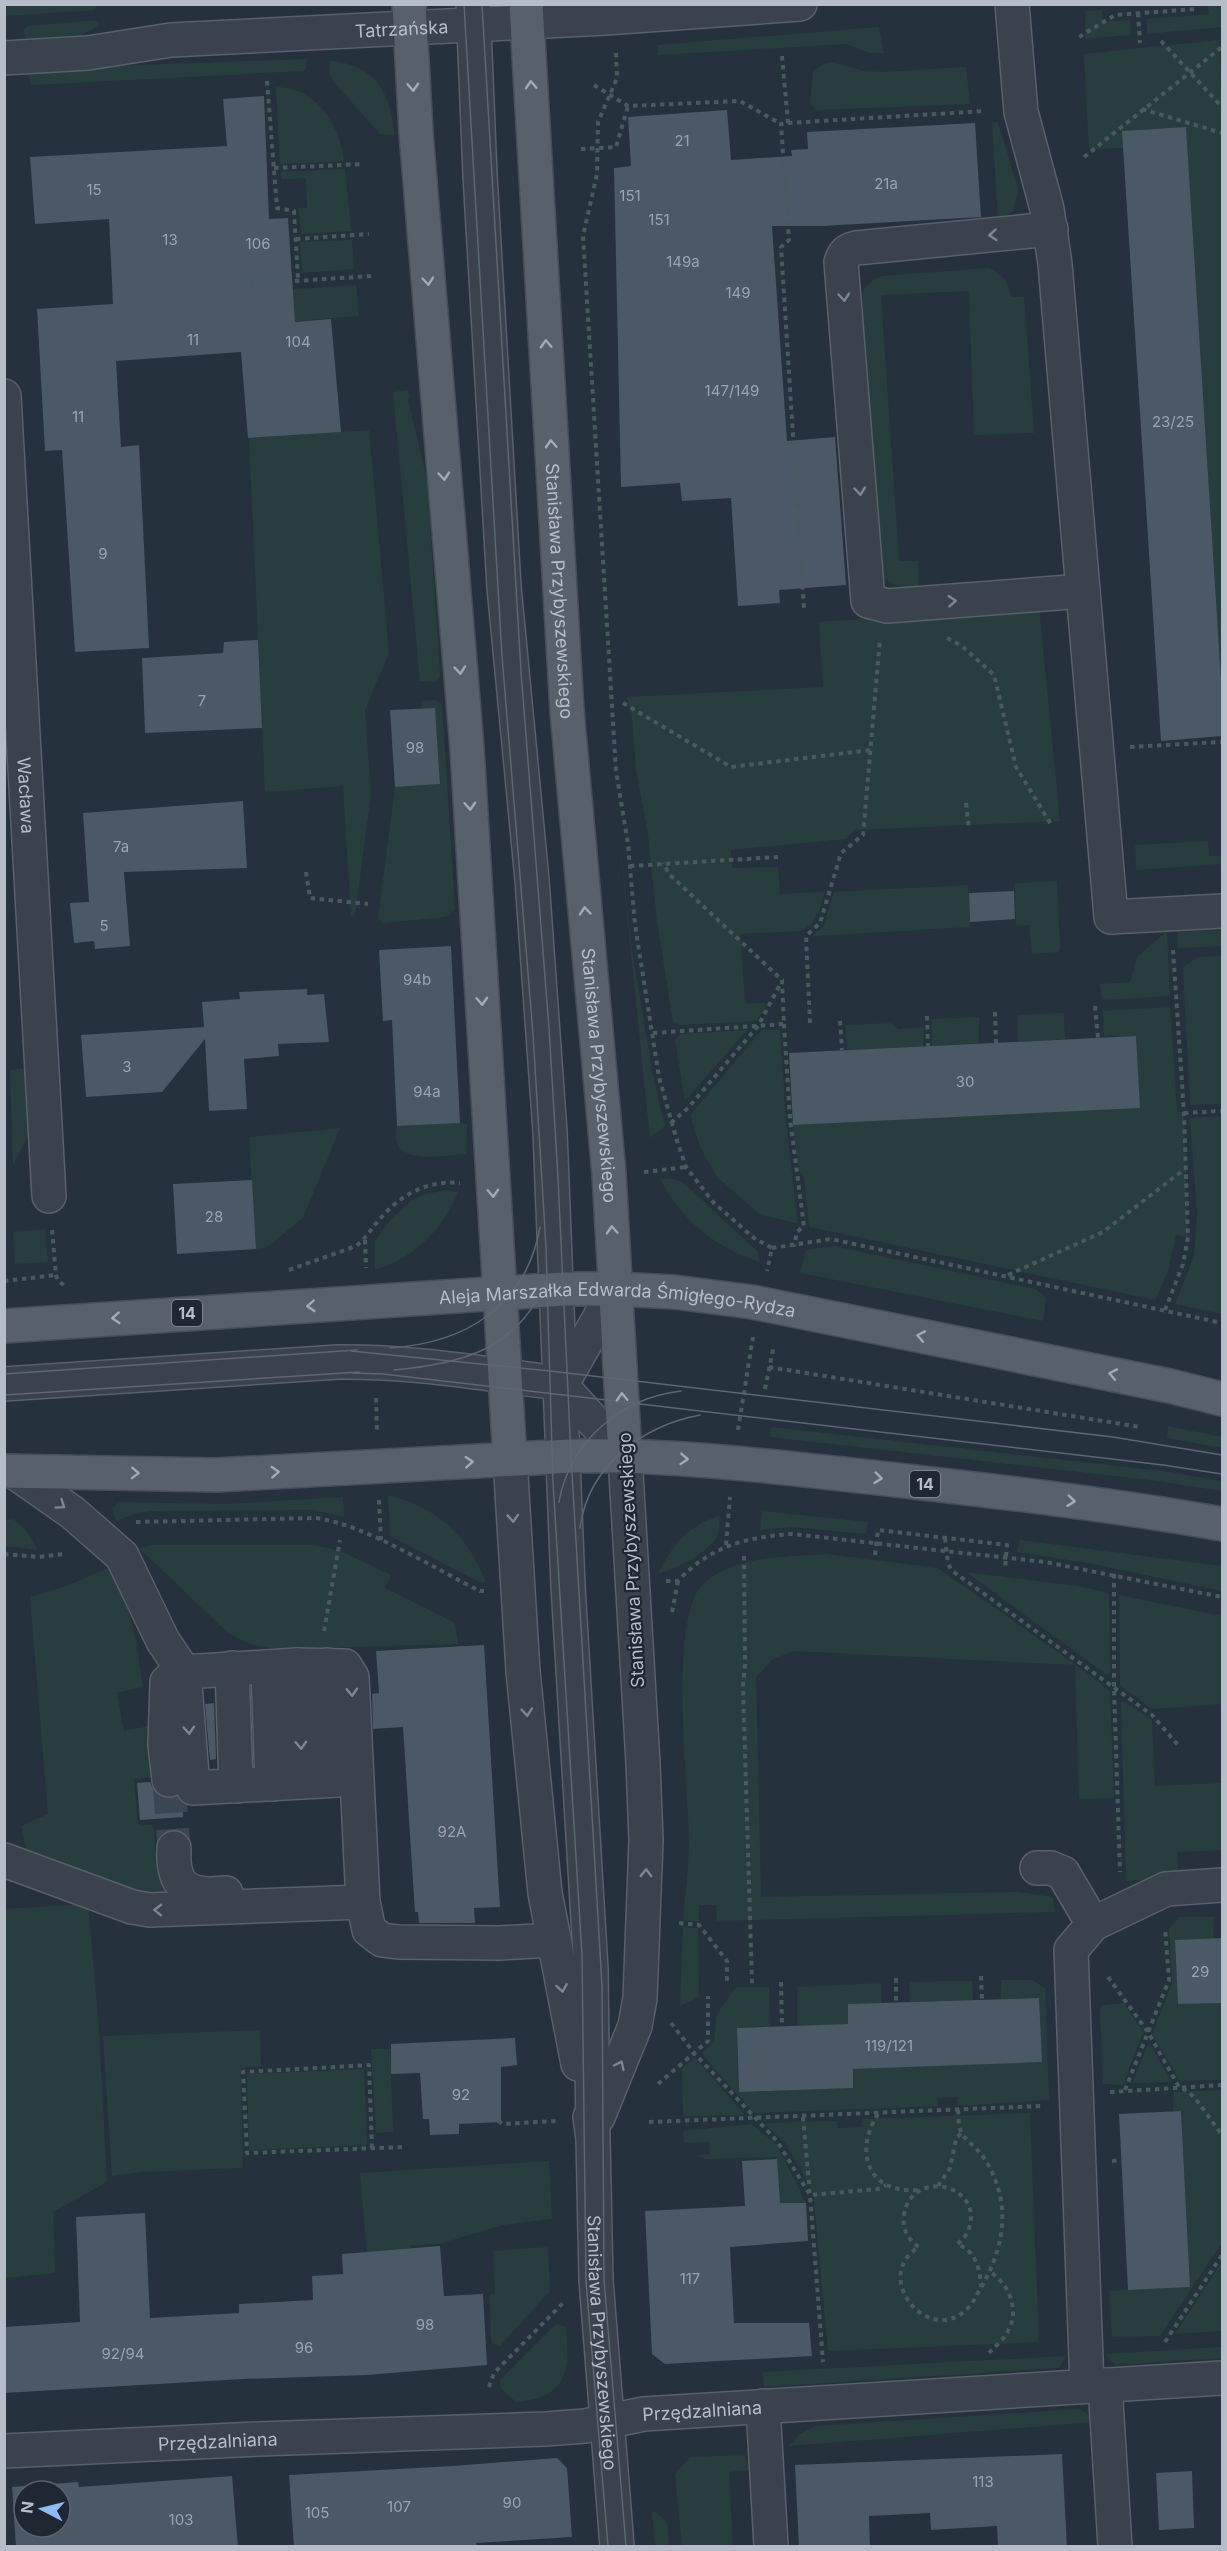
<svg xmlns="http://www.w3.org/2000/svg" width="1227" height="2551" font-family="Inter,sans-serif">
	<style>
		.green { fill: #283e3e }
		.building { fill: #4b5865; fill-rule: evenodd }
		.lines { fill: none; stroke-linecap: round; stroke-linejoin: round }
		.minor-tunnel { stroke: #3a4651; stroke-width: 33; stroke-dasharray: 33 16; stroke-linecap: butt }
		.minor-casing { stroke: #57606b; stroke-width: 36 }
		.major-casing { stroke: #454e59; stroke-width: 36 }
		.path { stroke: #475b5c; stroke-width: 4; stroke-dasharray: 4.5 4.5; stroke-linecap: butt }
		.minor { stroke: #39424d; stroke-width: 33 }
		.major { stroke: #57616c; stroke-width: 33 }
		.tram { stroke: #5b6773; stroke-width: 1.5 }
		.oneway { stroke: #a1abb6 }
		.oneway2 { stroke: #7d8691 }
		.labels { text-anchor: middle; dominant-baseline: central; stroke-width: 4.5; stroke-linejoin: round; paint-order: stroke }
		.number-label { font-size: 15px; fill: #9aa4af }
		.shield { fill: #1e2732; stroke: #87909b; stroke-width: 1.5 }
		.shield-label { font-size: 16px; font-weight: bold; fill: #b4bdc8 }
		.street-label { font-size: 18px; fill: #b4bdc8; stroke: #1e2732 }
	</style>
	<rect width="100%" height="100%" fill="#25313c"/>
	<path class="green" d="M4,5l1,-1 91,1 -1,5 -90,6z
		M1208,5h14v22l-75,7v-15l62,-5z
		M1102,10l1,12 27,-2 1,15 -46,4v-28z
		M85,21h11l4,4 -18,10 -57,4 -1,-10 5,-3z
		M879,27l5,26h-15l-23,-9 -188,11v-10z
		M1219,40l3,78v577l-36,-568 -63,4v17l-34,1 -5,-95z
		M307,59l-1,10 -3,2 -271,14 -4,-10 6,-6z
		M330,61c44,3 62,32 64,74l-14,-1 -46,-52 -4,-7z
		M831,62l34,9 18,1 83,-5 4,37 -153,6 -7,-7 3,-31 10,-8z
		M276,87c40,0 64,37 68,74l-64,3z
		M992,122h6l20,67 -5,22 -15,10z
		M345,169l6,62 -50,3 -3,-26h9l-1,-30 -25,1v-7z
		M352,240l2,29 -52,4 -2,-31z
		M989,268c13,7 20,13 22,29h13l10,136 -60,2 -5,-144 -88,4 18,266h19v29c-15,-2 -28,-5 -39,-17l-20,-270c5,-16 8,-21 23,-27z
		M356,285l3,31 -119,10 -1,-33z
		M408,390l2,8 -2,1 19,81 13,196 -4,6 -16,-1 -27,-289z
		M369,430l20,223 -24,57 6,84 -16,122 -4,1 -8,-131 -78,6 -16,-354z
		M1039,607l21,214 -204,9 -11,9 -114,11 1,18 46,-1 2,27 45,-2c-5,15 -8,34 -26,39l-59,3 5,69h23l-11,18 -77,4 -7,-3 -16,-101 -9,-86 -12,-66 -4,-53 -5,-19 196,-10 -4,-65z
		M436,700l6,4 13,206 -9,7 -63,6 -5,-4 17,-132 45,-3 -5,-76h-13l-1,-7z
		M617,817l15,133 21,125 12,51 -15,12z
		M1208,841l1,15h13v8l-86,6 -1,-25z
		M1057,881l3,68 -2,3 -26,2 -3,-29 -13,1 -1,-43z
		M968,885l2,42 -158,9 11,-9 11,-35z
		M1222,930v16l-44,2v-16z
		M1167,931l3,65 -68,4 -2,-16 30,-2 8,-26z
		M1222,956v148l-32,1 -7,-138 15,-10z
		M1170,1007l7,104 7,2 4,124 -12,-2 -8,36 -13,29 -346,-73 -5,-50 -5,-7 -6,-45 346,-17 -3,-72h-32l-1,-25z
		M1064,1013l1,26 -47,3v-27z
		M979,1017v26l-47,3 -1,-27z
		M890,1023l9,6 25,-2 -1,19 -76,4 -1,-25z
		M747,1030l-62,71 -10,-61 5,-6z
		M762,1030h18l6,92 12,102 -39,-10 -42,-37 -17,-30 -10,-32z
		M27,1068l4,63 -18,34 -3,-95z
		M1222,1116v198l-47,-10 19,-48 3,-43 -7,-95z
		M460,1123l7,1 -1,30c-24,1 -79,14 -69,-28z
		M340,1128l-37,90 -37,30 -10,1 -7,-112z
		M660,1178l14,1 12,6 72,67 2,10c-44,-14 -80,-42 -100,-84z
		M446,1190l12,2c-16,39 -43,65 -83,78v-29l17,-23 19,-17 11,-6z
		M45,1229l3,33 -33,2 -2,-32z
		M834,1246l202,43 10,9 -3,23 -243,-48 6,-23z
		M1168,1426l54,11v11l-55,-10z
		M771,1427l391,44 60,10v10l-72,-11 -380,-43z
		M388,1495c51,14 78,38 98,87l-5,1 -91,-47z
		M343,1497l1,20 -30,-7 -162,1 -16,2 -20,8 -4,-12 4,-5 5,-2 107,2z
		M762,1511l106,11 -2,12 -74,-7 -32,3z
		M720,1515c-1,6 0,13 -2,19 -6,17 -43,37 -60,39 17,-31 28,-45 62,-58z
		M13,1519l13,11 12,20 -33,-4v-26z
		M1020,1540l202,26v25l-134,-28 -71,-11z
		M154,1545h156l19,3 14,4 48,23 -6,13 70,35 3,21 -182,5 -27,-5 -22,-12 -88,-84z
		M826,1554l112,14 138,97 34,26 4,107 -35,1 -4,-134 -281,-14 -21,8 -17,18 5,220 258,-5 34,5 2,15 -338,9 -1,-16h-17v17l-16,-2c2,-25 6,-51 6,-77 0,-52 -22,-227 15,-260 33,-28 82,-26 122,-29z
		M108,1568c24,36 29,77 35,119l-26,6 7,38 25,-5 4,51 -19,2 4,46h15c3,28 2,49 25,69l-40,7 -102,-41 -10,-11 -5,-23 27,-12 -18,-217 39,-12z
		M966,1572l111,14 32,7 1,80 -3,2z
		M1119,1595l103,21v88l-70,5 -32,-24z
		M1121,1702h4l27,18 3,66 67,-3v67l-45,2 2,25 -53,4z
		M88,1904l11,126 8,152 -54,30 2,61 -50,5v-369z
		M1179,1917h35l-1,22 -38,1 3,64 44,-1v77l-42,1 -28,-47 20,-50 -3,-56z
		M683,1927l15,1 1,69 -19,9z
		M1001,1980h31l13,8 4,112 -91,6 -1,-9 -20,1 1,8 -184,7 -53,-60 13,-11 3,-28 19,-27h33l1,39 -33,2 2,64 114,-4v-19l188,-7 -2,-64 -38,1z
		M972,1981l1,19 -63,2 -1,-20z
		M881,1983v20l-33,1v20l-51,2v-39z
		M1124,2003l19,29 -20,53 -20,-1 -3,-75 3,-4z
		M260,2030l1,36 -20,2 2,100 -102,4 -29,4 -9,-140z
		M1149,2043l23,39 -40,1z
		M371,2049h19l3,83 -17,1z
		M695,2058l50,57 -62,1 -1,-48z
		M364,2069l3,76 -118,5 -2,-76z
		M1222,2090v153l-62,93 -48,1 -3,-46 81,-4 -9,-176h-8l1,-19z
		M1030,2113l9,229 -211,9 -15,-161 -28,-47 -21,-20 73,-2 1,7 23,-1 1,-8z
		M752,2124l25,21 29,58h-27l-3,-46 -71,2 -9,-4 14,-1 -1,-12 -25,1 -1,-12z
		M549,2161l3,58 -49,6 -64,19 -28,1 1,39 -42,2 -10,-113z
		M548,2247l2,44 -50,55 -9,-3 -1,-48 5,-2 -2,-42z
		M1222,2262v69l-47,3z
		M556,2324l10,3c4,45 2,71 -50,75l-15,-13 -1,-9z
		M1222,2347v11l-107,7 -10,-11z
		M1066,2356l-7,12 -295,19 -1,-15z
		M1080,2409l11,7 3,6 -305,24 11,-12 16,-8z
		M745,2455l5,15 -21,2 4,74h-51l-7,-72 15,-17z
		M652,2512h4l11,10 2,24h-14z"/>
	<path class="building" d="M264,96l5,123 19,-1 7,104 36,-3 10,113 -93,6 -7,-86 -125,9 5,86 18,-2 10,203 -74,4 -13,-202 -17,1 -8,-142 76,-5 -4,-85 -74,5 -5,-67 197,-11 -4,-47z
		M727,110l4,50 61,-4 -1,-6 17,-1 -1,-17 168,-9 6,94 -159,9h-50l15,215 48,-4 11,148 -67,5 1,13 -42,3 -7,-108 -49,3 -2,-18 -59,4 -7,-319 17,-2 -3,-49z
		M1186,127l36,568v41l-61,5 -39,-610z
		M258,640l4,88 -117,5 -3,-75 81,-5 1,-11z
		M435,708l5,76 -45,3 -5,-77z
		M243,801l4,67 -123,4 6,74 -35,3 -1,-8 -20,2 -4,-40 19,-1 -6,-89z
		M1014,891l1,28 -45,3 -1,-29z
		M451,946l9,177 -63,3 -5,-106 -9,1 -4,-71z
		M307,989v6l17,-1 5,48 -51,2 1,12 -35,3 3,50 -38,2 -4,-72 -43,53 -76,5 -5,-62 123,-8 -2,-25 38,-3 -1,-7z
		M1136,1036l4,72 -347,17 -4,-72z
		M252,1180l4,69 -79,5 -4,-70z
		M484,1645l16,262 -26,1 1,15h-56l-1,-11h-3l-12,-185 -30,2 -1,-35 7,-1 -3,-42z
		M214,1703l2,56 -6,1 -5,-56z
		M150,1782l4,9 7,6 10,2 6,-2 5,5 1,15 -43,3 -3,-37z
		M1222,1938v65l-44,1 -3,-64z
		M1039,1998l3,64 -189,7v19l-114,4 -2,-64 111,-4v-20z
		M515,2038l2,27 -16,2v55l-42,2v10l-29,1 -1,-16h-6l-3,-46 -29,1v-30z
		M1181,2111l9,176 -62,3 -9,-176z
		M777,2159l3,44h26l2,38 -78,6 4,76h75l3,33 -147,8 -13,-10 -7,-143 100,-5 -3,-45z
		M145,2213l5,105 89,-5v-9l74,-4 -1,-24 31,-2 -1,-20 98,-8 4,50 39,-2 4,71 -120,10 -124,4 -239,14v-66l76,-5 -4,-105z
		M1062,2454l5,93h-69l-1,-21 -66,4 -1,-17 -61,3 1,31h-71l-4,-82z
		M557,2458l10,10 5,69 -96,6 1,4h-183l-5,-72 164,-9z
		M1192,2471l2,57 -35,2 -3,-57z
		M232,2476l6,71h-222l-4,-60 66,-5 1,5zM24,2491h36v36h-36z"/>
	<g class="lines">
		<path class="minor-tunnel" d="M169,1780l5,68"/>
		<defs>
			<g id="minor">
				<path d="M473,4l7,171 24,412 28,293 18,252 18,454 23,383 2,170"/>
				<path d="M1012,4l9,108 26,97 8,55 56,653 111,-6"/>
				<path id="s1" d="M4,58l84,-5 83,-13 435,-22 194,-14"/>
				<path d="M1051,229l-195,19c-9,2 -12,5 -15,14l27,339 19,5 196,-15"/>
				<path id="s2" d="M4,396l45,800"/>
				<path d="M559,1383l9,-10 48,-84"/>
				<path d="M4,1384l334,-22c74,-1 148,12 221,21l66,73 18,307 3,77 -6,158 -5,28 -37,91"/>
				<path d="M510,1459l13,212 22,222 33,171"/>
				<path d="M13,1471l60,42 49,43 41,85 21,31 113,-7 48,1 7,11 11,225 6,28 13,10 16,2 101,1 55,-3"/>
				<path d="M297,1665l5,117"/>
				<path d="M327,1665l6,115"/>
				<path d="M268,1667l4,117"/>
				<path d="M232,1668l4,118"/>
				<path d="M169,1780l-4,-35 2,-63 6,-6 11,-4 9,116 163,-9"/>
				<path d="M174,1848c-2,40 14,49 52,45"/>
				<path d="M4,1860l128,47 18,3 213,-8"/>
				<path d="M1037,1868h14l12,5 30,51"/>
				<path id="s3" d="M590,2117l3,22 3,141 21,266"/>
				<path d="M1105,2385l10,161"/>
				<path d="M1087,2386l-16,-436 22,-26 73,-35 56,-4"/>
				<path d="M763,2406l8,140"/>
				<path id="s4" d="M4,2451l255,-12 287,-10 39,-3 59,-12 578,-36"/>
			</g>
			<g id="major">
				<path d="M409,4l7,129 51,615 43,711"/>
				<path id="s5" d="M526,4l41,707 42,463 16,282"/>
				<path id="s6" d="M4,1326l560,-37h52l58,3 78,10 418,84 52,13"/>
				<path d="M4,1471l212,4 355,-19c103,-2 206,11 308,22 115,13 230,26 343,46"/>
			</g>
		</defs>
		<use href="#minor" class="minor-casing"/>
		<use href="#major" class="major-casing"/>
		<path class="path" d="M1138,13l2,30
			M1079,37l36,-22 81,-6
			M1161,41l61,66
			M616,53l1,25 -19,44 -1,52 -14,62 33,535 12,73 7,81 24,152 18,64 9,26 27,35 41,36 18,10 -5,23
			M782,56l6,67 -7,1 8,116 -8,7 23,361
			M267,81l10,127 17,3 4,69
			M594,85l34,21 112,-5 41,23
			M1142,109l80,24
			M788,123l197,-12
			M581,149l35,-2 12,-41
			M1084,157l138,-110
			M274,168l90,-4
			M296,239l73,-5
			M250,284l121,-8
			M947,638l15,8 32,29 22,92 36,59
			M623,703l108,64 140,-17
			M1130,747l92,-5
			M966,803l3,27
			M630,866l148,-9
			M306,872l4,26 58,6
			M1095,1006l3,32
			M995,1012l1,31
			M927,1016l1,30
			M840,1021l2,29
			M810,1023l-4,-87 14,-13 21,-70 22,-18 17,-196
			M784,1024l6,95 14,107 -7,6 -3,14
			M653,1033l131,-9 -2,-44 -112,-105 -7,-12
			M1184,1113l38,-2
			M671,1123l17,-15 70,-82 24,-45
			M644,1172l42,-5
			M52,1230l4,45 2,6 6,4
			M365,1240l1,28
			M772,1248l59,-9 391,84
			M289,1270l67,-24c10,-7 14,-16 22,-25 22,-26 48,-41 82,-38
			M1008,1275l95,-43 83,-64
			M4,1281l52,-6
			M1165,1310l18,-46 5,-27 -4,-124 -11,-163
			M769,1367l371,60
			M765,1389l9,-44
			M376,1398l1,35
			M738,1430l15,-93
			M379,1500l2,41
			M136,1522l180,-4c48,6 119,51 164,73h4
			M945,1538l3,25 3,7 201,145 26,30
			M726,1545l4,-48
			M4,1554l35,3 25,-3
			M875,1555l3,-25 129,15 -2,24
			M744,1556l1,109 -2,20 9,298
			M1114,1574v114l6,184
			M666,1581h12c32,-35 69,-44 114,-47l253,28 177,35
			M672,1612l6,-31
			M324,1631l16,-91
			M679,1923l20,2 28,36v23
			M981,1976l1,24
			M1108,1977l40,55 31,55 10,5 9,10 24,33
			M896,1978v24
			M781,1982l1,44
			M671,2023l24,31 82,87 33,54 13,167
			M658,2084l50,-43v-45
			M1125,2090l44,-110 -4,-52
			M1110,2092l112,-7
			M958,2110c1,6 0,13 2,19 3,10 14,16 20,24 6,7 11,16 14,24 17,40 6,79 -15,114 -4,7 -7,14 -13,19 -39,36 -95,-34 -47,-63 -11,-7 -17,-18 -15,-32 7,-46 76,-32 66,10 -2,8 -6,14 -13,19 19,7 23,25 24,43
			M878,2114c-25,39 -9,80 40,76
			M803,2117l7,78 68,-6 8,-4
			M498,2121l5,3 53,-3
			M649,2122l392,-16
			M372,2148l-3,-83 -126,7 4,81 157,-6
			M1112,2161l9,-1
			M938,2186l12,-18 6,-29 5,-6
			M1165,2342l57,-87
			M989,2353c6,-7 15,-13 19,-22 12,-21 1,-47 -18,-59
			M489,2387l5,-14 69,-70"/>
		<use href="#minor" class="minor"/>
		<use href="#major" class="major"/>
		<path class="tram" d="M464,4l38,652 31,378 13,213 7,235 29,473 4,326 22,265
			M482,4l39,668 28,356 9,150 13,278 31,530 2,294 22,266
			M390,1348c76,-5 136,-42 150,-121
			M351,1351l199,20 563,66 109,18
			M394,1370c67,-6 123,-20 152,-88
			M352,1373l31,1 780,91 59,9
			M4,1374l353,-24
			M4,1395l355,-23
			M559,1502c11,-61 62,-104 122,-111
			M580,1528c8,-62 62,-102 120,-113"/>
	</g>
	<defs><path id="oneway-chevron" d="M-2-3.5L2.5 0L-2 3.5" fill="none" stroke-width="1.6" stroke-linecap="round" stroke-linejoin="round" transform="scale(1.5)"/></defs>
	<g class="oneway">
		<use href="#oneway-chevron" transform="translate(531 85) rotate(-93)"/>
		<use href="#oneway-chevron" transform="translate(413 87) rotate(87)"/>
		<use href="#oneway-chevron" transform="translate(428 281) rotate(85)"/>
		<use href="#oneway-chevron" transform="translate(546 344) rotate(-93)"/>
		<use href="#oneway-chevron" transform="translate(551 444) rotate(-93)"/>
		<use href="#oneway-chevron" transform="translate(444 476) rotate(85)"/>
		<use href="#oneway-chevron" transform="translate(460 670) rotate(85)"/>
		<use href="#oneway-chevron" transform="translate(470 806) rotate(87)"/>
		<use href="#oneway-chevron" transform="translate(585 911) rotate(-95)"/>
		<use href="#oneway-chevron" transform="translate(482 1001) rotate(87)"/>
		<use href="#oneway-chevron" transform="translate(493 1193) rotate(87)"/>
		<use href="#oneway-chevron" transform="translate(612 1230) rotate(-93)"/>
		<use href="#oneway-chevron" transform="translate(311 1306) rotate(176)"/>
		<use href="#oneway-chevron" transform="translate(116 1318) rotate(176)"/>
		<use href="#oneway-chevron" transform="translate(921 1336) rotate(-169)"/>
		<use href="#oneway-chevron" transform="translate(1113 1374) rotate(-169)"/>
		<use href="#oneway-chevron" transform="translate(622 1397) rotate(-92)"/>
		<use href="#oneway-chevron" transform="translate(684 1459) rotate(4)"/>
		<use href="#oneway-chevron" transform="translate(469 1462) rotate(-3)"/>
		<use href="#oneway-chevron" transform="translate(275 1472) rotate(-3)"/>
		<use href="#oneway-chevron" transform="translate(135 1473) rotate(2)"/>
		<use href="#oneway-chevron" transform="translate(878 1478) rotate(6)"/>
		<use href="#oneway-chevron" transform="translate(1071 1501) rotate(7)"/>
	</g>
	<g class="oneway2">
		<use href="#oneway-chevron" transform="translate(993 235) rotate(176)"/>
		<use href="#oneway-chevron" transform="translate(844 297) rotate(85)"/>
		<use href="#oneway-chevron" transform="translate(860 491) rotate(85)"/>
		<use href="#oneway-chevron" transform="translate(952 601) rotate(-4)"/>
		<use href="#oneway-chevron" transform="translate(61 1505) rotate(35)"/>
		<use href="#oneway-chevron" transform="translate(513 1518) rotate(86)"/>
		<use href="#oneway-chevron" transform="translate(352 1692) rotate(88)"/>
		<use href="#oneway-chevron" transform="translate(527 1712) rotate(84)"/>
		<use href="#oneway-chevron" transform="translate(189 1730) rotate(86)"/>
		<use href="#oneway-chevron" transform="translate(301 1745) rotate(87)"/>
		<use href="#oneway-chevron" transform="translate(646 1873) rotate(-89)"/>
		<use href="#oneway-chevron" transform="translate(158 1910) rotate(-179)"/>
		<use href="#oneway-chevron" transform="translate(562 1988) rotate(80)"/>
		<use href="#oneway-chevron" transform="translate(620 2065) rotate(-65)"/>
	</g>
	<g class="labels">
		<g class="number-label">
			<text x="682" y="140">21</text>
			<text x="886" y="183">21a</text>
			<text x="94" y="189">15</text>
			<text x="630" y="195">151</text>
			<text x="659" y="219">151</text>
			<text x="170" y="239">13</text>
			<text x="258" y="243">106</text>
			<text x="683" y="261">149a</text>
			<text x="738" y="292">149</text>
			<text x="193" y="339">11</text>
			<text x="298" y="341">104</text>
			<text x="732" y="390">147/149</text>
			<text x="78" y="416">11</text>
			<text x="1173" y="421">23/25</text>
			<text x="103" y="553">9</text>
			<text x="202" y="700">7</text>
			<text x="415" y="747">98</text>
			<text x="121" y="846">7a</text>
			<text x="104" y="925">5</text>
			<text x="417" y="979">94b</text>
			<text x="127" y="1066">3</text>
			<text x="965" y="1081">30</text>
			<text x="427" y="1091">94a</text>
			<text x="214" y="1216">28</text>
			<text x="452" y="1831">92A</text>
			<text x="1200" y="1971">29</text>
			<text x="889" y="2045">119/121</text>
			<text x="461" y="2094">92</text>
			<text x="690" y="2278">117</text>
			<text x="425" y="2324">98</text>
			<text x="304" y="2347">96</text>
			<text x="123" y="2353">92/94</text>
			<text x="983" y="2481">113</text>
			<text x="512" y="2502">90</text>
			<text x="399" y="2506">107</text>
			<text x="317" y="2512">105</text>
			<text x="181" y="2519">103</text>
		</g>
		<g class="shield">
			<rect x="172" y="1300" width="30" height="26" rx="4.5"/>
			<rect x="910" y="1471" width="30" height="26" rx="4.5"/>
		</g>
		<g class="shield-label">
			<text x="187" y="1313">14</text>
			<text x="925" y="1484">14</text>
		</g>
		<g class="street-label">
			<text stroke="none"><textPath href="#s1" startOffset="399">Tatrzańska</textPath></text>
			<text stroke="none"><textPath href="#s5" startOffset="588">Stanisława Przybyszewskiego</textPath></text>
			<text stroke="none"><textPath href="#s2" startOffset="400">Wacława</textPath></text>
			<text stroke="none"><textPath href="#s5" startOffset="1074">Stanisława Przybyszewskiego</textPath></text>
			<text stroke="none"><textPath href="#s6" startOffset="615">Aleja Marszałka Edwarda Śmigłego-Rydza</textPath></text>
			<text transform="translate(631 1560) rotate(-93)">Stanisława Przybyszewskiego</text>
			<text stroke="none"><textPath href="#s3" startOffset="226">Stanisława Przybyszewskiego</textPath></text>
			<text stroke="none"><textPath href="#s4" startOffset="700">Przędzalniana</textPath></text>
			<text stroke="none"><textPath href="#s4" startOffset="214">Przędzalniana</textPath></text>
		</g>
	</g>
	<rect width="1227" height="2551" fill="none" stroke="#b4bdc8" stroke-width="12"/>
	<g transform="translate(42 2509) rotate(277)"><circle r="28" fill="#1e2732" stroke="#5a636e" stroke-width="1.5"/>
	<path d="M0-4.5L10 22L0 15L-10 22Z" fill="#8ebcf3"/>
	<text y="-9" font-size="16" font-weight="bold" text-anchor="middle" fill="#b4bdc8">N</text>
	</g>
</svg>
